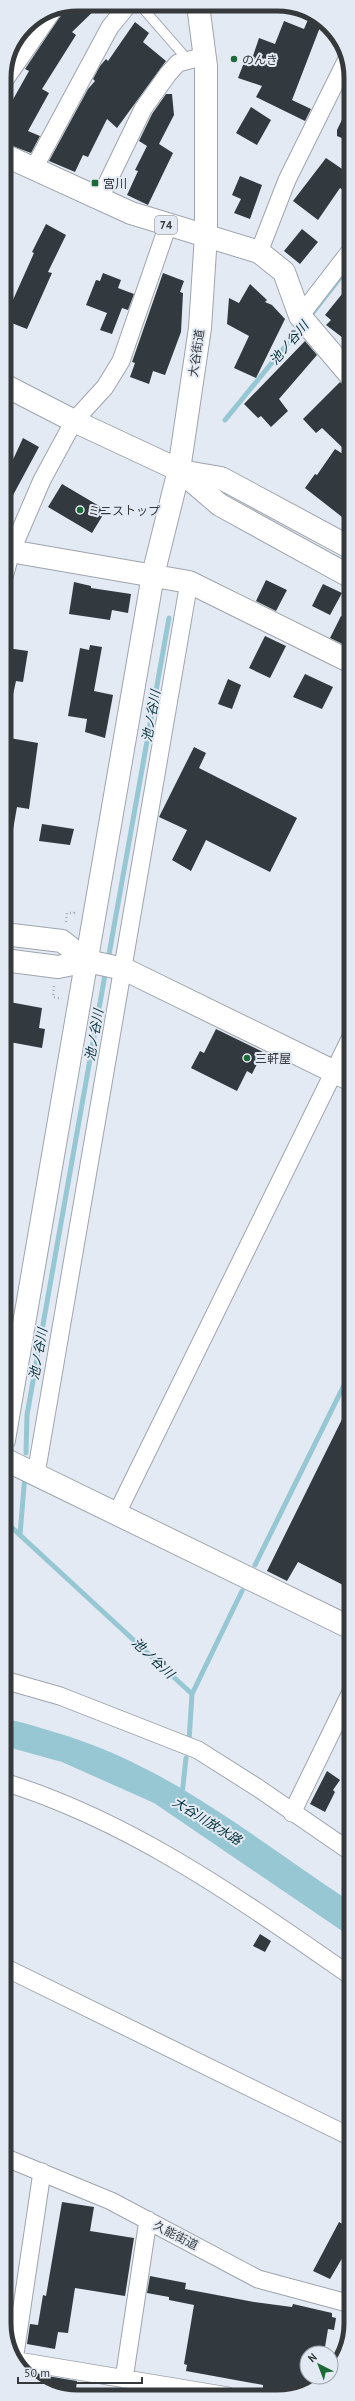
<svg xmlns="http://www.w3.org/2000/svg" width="355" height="2401" font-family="'PT Sans','Noto Sans JP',sans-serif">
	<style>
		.water { fill: #96c7d3 }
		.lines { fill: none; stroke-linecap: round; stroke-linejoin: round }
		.stream { stroke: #96c7d3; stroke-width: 5 }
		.building { fill: #323a40 }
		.lane-casing { stroke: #9fa4ad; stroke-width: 11 }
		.street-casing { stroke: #9fa4ad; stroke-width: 19 }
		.secondary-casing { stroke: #9fa4ad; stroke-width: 24 }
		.primary-casing { stroke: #9fa4ad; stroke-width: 24 }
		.highway-casing { stroke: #9fa4ad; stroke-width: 24 }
		.path { stroke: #a6abb2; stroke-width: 2.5; stroke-dasharray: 1 3; stroke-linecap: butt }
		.lane { stroke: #fff; stroke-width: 9 }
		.street { stroke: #fff; stroke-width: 17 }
		.secondary { stroke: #fff; stroke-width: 22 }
		.primary { stroke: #fff; stroke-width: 22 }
		.highway { stroke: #fff; stroke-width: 22 }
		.poi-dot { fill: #1d6938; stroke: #e4eaf4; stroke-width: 1.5 }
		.labels { text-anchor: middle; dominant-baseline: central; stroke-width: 4; stroke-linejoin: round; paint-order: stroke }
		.shield { fill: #e4eaf4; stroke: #6a6e73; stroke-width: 1 }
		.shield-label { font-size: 11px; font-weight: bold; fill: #36393c }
		.poi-label { font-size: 12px; fill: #36393c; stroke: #e4eaf4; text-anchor: start }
		.street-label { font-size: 12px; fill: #36393c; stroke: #e4eaf4 }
		.water-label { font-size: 13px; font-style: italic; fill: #002f39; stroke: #e4eaf4 }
		.rim { fill: none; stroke: #36393c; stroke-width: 5 }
	</style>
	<rect width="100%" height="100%" fill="#e4eaf4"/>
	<path class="water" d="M4,1719c17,2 33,8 50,13 115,33 199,106 297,170v35l-197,-134 -92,-41 -58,-16z"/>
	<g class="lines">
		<path class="stream" d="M311,315l40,-51
			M225,420l77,-94
			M108,960l61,-342
			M26,1453l1,-38 79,-446
			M8,1524l184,170
			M20,1535l5,-61
			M255,1565l96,-194
			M189,1741l3,-47 50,-103
			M182,1795l4,-37"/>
	</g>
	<path class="building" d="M78,4h23l-29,28 4,3 -34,54 7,4 -21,38 12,5 -9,17 -27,-10v-44l7,4 18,-32 -4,-2 38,-57 7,-6z
		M310,15l12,7 -30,78 19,9 -6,12 -49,-24 6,-11 -24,-8 7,-18 6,2 8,-24 16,6 9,-23 20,8z
		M135,22l14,11 -6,9 23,19 -49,67 -10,-9 -19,38 -5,-2 -8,17 -26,-11 39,-72 7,-8 -2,-2 7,-13 6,-7 2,2z
		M166,94h6l2,21 -15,29 14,9 -25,52 -21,-10 11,-24 -3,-1 12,-24 -8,-5 13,-27z
		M351,101v41l-14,-6v-6z
		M251,107l20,13 -14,25 -21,-12z
		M326,158l25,17v20l-11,-7 -22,32 -25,-19z
		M4,169l9,4 -9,20z
		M240,176l22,9 -12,34 -16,-6 7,-14 -9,-4z
		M46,224l20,11 -18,37 4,1 -25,56 -23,-9 30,-67 -2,-1z
		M302,229l16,13 -18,22 -16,-13z
		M103,273l18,7 -3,8 16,6 -6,16 -6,-2 -10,26 -12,-4 7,-17 -21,-8 10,-25 4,1z
		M163,273l21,8 -4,11 3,1 -2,39 -16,43 -12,-4 -4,13 -19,-7 5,-14 -3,-1z
		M351,283v61l-25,-19 5,-5 -6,-5z
		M250,284l17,16 -2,2 7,3 13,14 -29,59 -22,-10 15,-32 -22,-12 2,-26 10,5z
		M305,341l12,14 -38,44 9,12 -17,16 -10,-11 -3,2 -14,-14z
		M340,382l11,9v52l-7,6 -22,-21 -6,5 -13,-14z
		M23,438l16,9 -35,65v-33z
		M335,449l16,10v65l-46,-36 10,-14 2,1z
		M62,484l44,26 -14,23 -44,-26z
		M266,580l21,10 -11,21 -20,-10z
		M74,582l17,4v2l40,6 -3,19 -16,-3 -2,10 -41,-6z
		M323,584l19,9 -12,22 -18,-9z
		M341,616l10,5v17l-4,8 -17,-8z
		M265,636l21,10 -16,32 -21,-10z
		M90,645l12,2 -8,44 19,4 -8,43 -20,-6 2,-13 -19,-3 12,-68 9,2z
		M7,648l21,3 -5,31 -7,-1 -6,27 -6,-1v-43z
		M305,674l28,13 -11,22 -29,-12z
		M228,679l13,6 -9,24 -14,-5z
		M4,737l34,6 -9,66 -12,-2 -6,34 -7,-1z
		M194,747l12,6 -7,15 98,50 -27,54 -64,-32 -15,31 -19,-11 15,-30 -28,-13z
		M42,824l32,5 -4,16 -31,-4z
		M4,1001l38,7 -3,20 6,1 -3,19 -38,-7z
		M216,1029l47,23 -11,22 -5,-3 -10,20 -46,-23 9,-17 4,2z
		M351,1401v188l-53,-27 -11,19 -20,-10z
		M327,1771l13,9 -7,10 2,2 -10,20 -15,-8z
		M260,1934l11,7 -6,11 -12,-6z
		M62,2202l32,5 -4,24 44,7 -9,58 -50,-8 -7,45 -10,-1 -3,17 -28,-5 3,-20 8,1 5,-30 3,1z
		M339,2222l12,7v14l-21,36 -17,-8z
		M150,2276l36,7 -1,6 69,13 38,5 1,-3 39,9v4l4,1 -2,12 -6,-1 -4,24h-17v24h19l-7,5 -12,-2 -1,11 -23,6 1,-4 -21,-4v-4l-77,-14 1,-6 -3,-1 10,-59 -25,-5v-3l-22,-4z
		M331,2356l7,1 -7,16z
		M23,2372l54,9 -2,14h-16z"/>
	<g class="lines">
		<defs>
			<path id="lane" d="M140,5l47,54"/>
			<path id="street" d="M4,81l50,-72
				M34,168l76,-141 18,-22
				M99,200l44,-91 25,-35 10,-11 27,-7
				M259,252l28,-72 59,-119
				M300,316l51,-66
				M4,577l7,-25 31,-72 32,-59 31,-34 16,-26 47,-136
				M36,1474l153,-892
				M117,1513l234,-476
				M4,1680l56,16 138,54 60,38 93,64
				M4,1782c129,40 237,118 347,194
				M292,1813l59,-121
				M4,1967l347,170
				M4,2157l107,44 147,78 93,25
				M15,2354l27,-182
				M18,2361l210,35
				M124,2379l24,-159"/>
			<path id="secondary" d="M198,5l8,61v169
				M4,385l70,36 105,49 -26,105 -149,865
				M4,550l185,32 162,80
				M87,961l37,8 227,111
				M4,1459l347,169"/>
			<path id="primary" d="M4,155l127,58 128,39 25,20 16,44 51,60
				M179,470l21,-142 6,-93
				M179,470l41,35 131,72
				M180,471l41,7 130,70"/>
			<path id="highway" d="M4,934l58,7 25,20
				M4,960l54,7 29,-6"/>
		</defs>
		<use href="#lane" class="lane-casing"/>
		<use href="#street" class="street-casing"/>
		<use href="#secondary" class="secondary-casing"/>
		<use href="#primary" class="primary-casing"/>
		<use href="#highway" class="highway-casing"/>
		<path class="path" d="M66,922l1,-9h7l1,-2
			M54,986l-1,11 9,2"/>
		<use href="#lane" class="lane"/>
		<use href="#street" class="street"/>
		<use href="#secondary" class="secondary"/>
		<use href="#primary" class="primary"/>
		<use href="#highway" class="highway"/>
	</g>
	<g class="poi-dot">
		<circle cx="234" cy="59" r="4"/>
		<rect x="91" y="179" width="8" height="8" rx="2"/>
		<circle cx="80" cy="510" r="4"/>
		<circle cx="247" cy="1058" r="4"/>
	</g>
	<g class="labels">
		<rect class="shield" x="155" y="216" width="22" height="18" rx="3"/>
		<g class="shield-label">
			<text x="166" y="225">74</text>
		</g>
		<g class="poi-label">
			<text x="242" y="59">のんき</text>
			<text x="103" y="183">宮川</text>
			<text x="88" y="510">ミニストップ</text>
			<text x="255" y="1058">三軒屋</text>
		</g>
		<g class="street-label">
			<text transform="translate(196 353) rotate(-82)">大谷街道</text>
			<text transform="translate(176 2235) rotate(27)">久能街道</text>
		</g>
		<g class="water-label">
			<text transform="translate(289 343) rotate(-50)">池ノ谷川</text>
			<text transform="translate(151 716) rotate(-80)">池ノ谷川</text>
			<text transform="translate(94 1035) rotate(-80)">池ノ谷川</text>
			<text transform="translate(38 1354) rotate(-80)">池ノ谷川</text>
			<text transform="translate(153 1658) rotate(43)">池ノ谷川</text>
			<text transform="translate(207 1821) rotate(32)">大谷川放水路</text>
		</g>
	</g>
	<path d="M0 0H355V2401H0ZM78 11H277A67 67 0 0 1 344 78V2323A67 67 0 0 1 277 2390H78A67 67 0 0 1 11 2323V78A67 67 0 0 1 78 11Z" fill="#e4eaf4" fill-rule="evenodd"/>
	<path class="rim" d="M78 11H277A67 67 0 0 1 344 78V2323A67 67 0 0 1 277 2390H78A67 67 0 0 1 11 2323V78A67 67 0 0 1 78 11Z"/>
	<g transform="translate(319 2365) rotate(318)"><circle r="19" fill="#e4eaf4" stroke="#9ea3aa"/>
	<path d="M0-3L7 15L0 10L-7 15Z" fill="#1d6938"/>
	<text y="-6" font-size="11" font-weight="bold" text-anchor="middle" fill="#36393c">N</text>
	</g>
	<path d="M18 2377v6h124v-6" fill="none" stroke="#36393c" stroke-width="2"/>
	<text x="24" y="2377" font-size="12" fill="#36393c" stroke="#e4eaf4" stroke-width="3" paint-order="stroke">50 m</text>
</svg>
